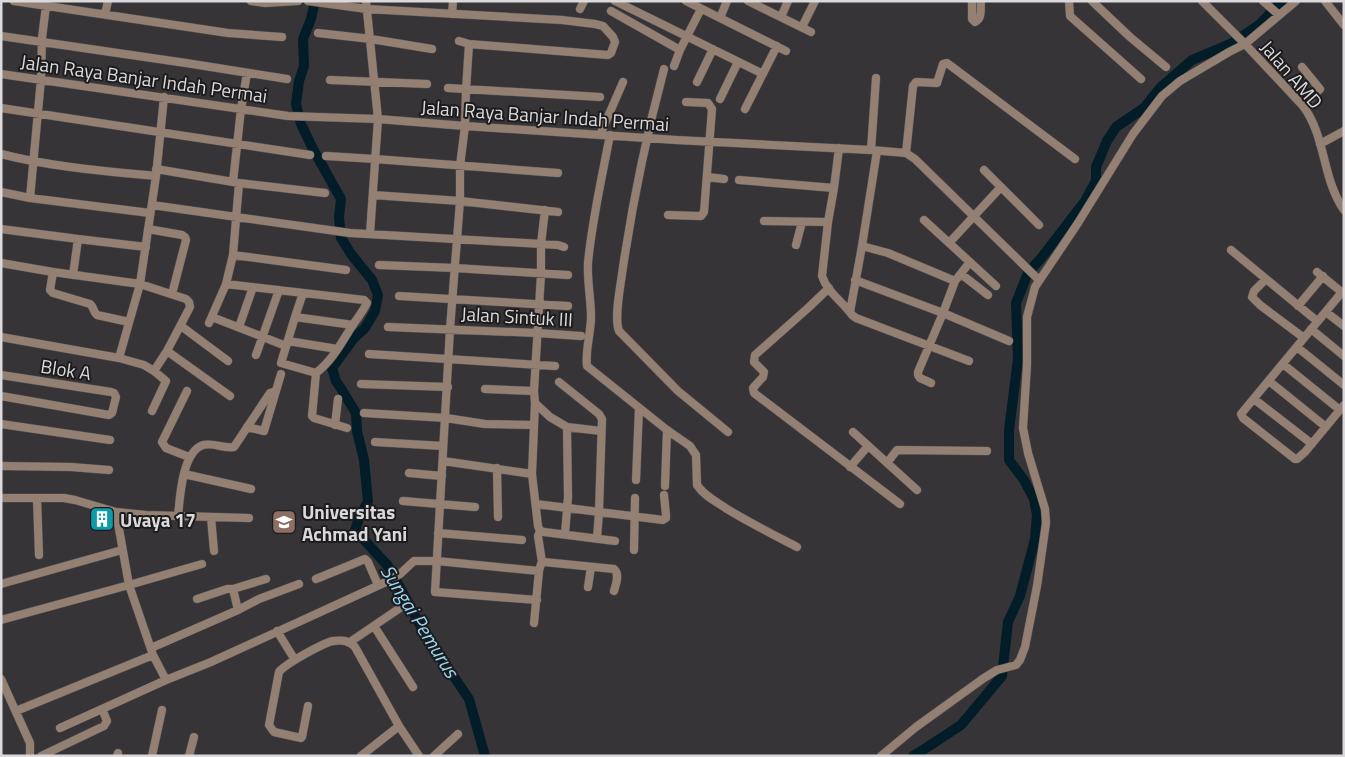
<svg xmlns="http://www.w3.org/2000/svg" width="1345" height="757" font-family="'Titillium Web',sans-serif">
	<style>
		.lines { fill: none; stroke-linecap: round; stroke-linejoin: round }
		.river { stroke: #021d28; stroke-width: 10 }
		.minor-casing { stroke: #545255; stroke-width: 9 }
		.minor { stroke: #938073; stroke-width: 8 }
		.labels { text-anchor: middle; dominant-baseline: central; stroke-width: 4; stroke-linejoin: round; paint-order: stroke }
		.street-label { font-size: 19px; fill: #dbd9dc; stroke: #1d1c1d }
		.poi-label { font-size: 19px; font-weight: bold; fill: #dbd9dc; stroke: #1d1c1d; text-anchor: start }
		.water-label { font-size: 20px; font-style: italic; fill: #99d8f6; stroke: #1d1c1d }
	</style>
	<rect width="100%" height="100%" fill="#363437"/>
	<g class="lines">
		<path class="river" d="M315,1l-4,18 -8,20 1,27 -5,15 -3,23 5,20 12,25 28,50 -2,18 2,21 10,16 21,26 6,15 -3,16 -10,17 -11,10 -22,30 4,13 4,6 16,26 1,18 7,29 4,41 -9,17 -4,12 33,36 21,38 14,27 46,68 16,57
			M913,756l13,-8 35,-23 41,-49 6,-54 12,-26 15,-57 2,-24 -3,-16 -10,-19 -15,-20v-30l9,-71 -2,-56 12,-30 14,-16 43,-56 11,-20v-14l11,-26 9,-14 28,-19 17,-21 31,-27 40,-17 27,-18 23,-24"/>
		<defs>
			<path id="minor" d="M14,1l214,32 54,4
				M251,1l14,2 33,-2
				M308,1l59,8 195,11 33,4 8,2 10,11 2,5 -4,11 -3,2 -139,-11 -10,-3
				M366,1l12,118 -8,115
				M615,1l148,73
				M686,1l100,50
				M748,1l63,31
				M972,1v18l3,3c8,-4 5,-13 6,-21
				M1069,1l1,15 71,63
				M1092,1l38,36 36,30
				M1202,1l43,43 58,62c23,30 19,73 41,104
				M1263,1l16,14
				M1325,1l19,24
				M580,9l4,-8
				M611,11l69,39
				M105,14l3,-13
				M452,14l1,-13
				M781,17l7,-16
				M720,18l7,-17
				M802,27l13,-26
				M318,33l53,6 61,10
				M1,36l185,27 101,16
				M469,44l-3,46 -1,36 -5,40v35l-10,128 -15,263 102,8
				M674,66l6,-16 21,-41
				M1302,67l18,22 -17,17
				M664,69c-18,68 -32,136 -42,205 -2,15 -8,44 -3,57l59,60 50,41
				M1,74l287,42 90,3 87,7 211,14 195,10 35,3 9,6 124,121
				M330,80l97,4
				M697,82l16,-33
				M448,88l152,9
				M720,99l18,-37
				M1,108l309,47
				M745,109l32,-63
				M600,135l23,-53
				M610,135c-8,42 -18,85 -22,128 -1,18 3,36 3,54 0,16 -6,33 -4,49l80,64 23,16 6,9 1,30c7,11 20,17 30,24 23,14 47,26 70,38
				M1320,144l24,-13
				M871,150l5,-72
				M906,153l7,-67 3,-4 21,1 6,-19 4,-1 128,96
				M1,154c51,13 103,17 155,22
				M326,156l49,3 183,14
				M156,169l83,14 86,10
				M984,170l55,55
				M707,177l17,2
				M739,180l95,8
				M233,182l8,-73 6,-36
				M1,192l29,6 120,15
				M373,195l87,6 98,11
				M30,198l11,-119 1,-41 4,-32
				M152,205l198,28 208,12 6,2
				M668,215l31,1h2l3,-4 8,-103 -4,-6 -22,-1
				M924,220l72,66
				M764,221l64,1 6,-34 5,-40
				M828,222l-6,54c5,16 21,26 30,39l4,3 113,43
				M1,229l77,10 68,8
				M148,229l34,6 3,2 1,3 -14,54
				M949,243l52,-56
				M796,245l6,-23
				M862,246l26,7 67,28
				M1231,250l86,71
				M233,255l113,15
				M1,263l52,9 87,12 46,15 3,3 1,5 -23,44 63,45
				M379,265l76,3 113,7
				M53,272l-3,18 3,3 37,11c4,3 3,8 7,11l32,7
				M1317,272l27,22
				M961,274l27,21
				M73,275l5,-36
				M1266,279l-12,12 -2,6 8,8 44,33
				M855,280l88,33 66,28
				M226,284l138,16 3,3c-4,8 -10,16 -15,23 -10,16 -20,35 -36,47l-35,-10 14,-46 8,-24
				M829,288l-21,20 -53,47 -1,7 10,10 -1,5 -10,11 1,5 146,111
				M1342,292l-101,122 2,4 52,41h2l8,-7 39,-47
				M399,296l169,10
				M1298,306l25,-30
				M850,312l12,-66 15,-95
				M1326,312l18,14
				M212,317l74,29
				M295,317l58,8
				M209,323l17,-39 7,-29 6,-72
				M181,326l47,35
				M239,327l14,-40
				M388,327l149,6 44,3
				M1311,329l33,27
				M1,337l118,21 25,7 10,6 13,-20
				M288,341l49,8
				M1297,347l47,38
				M369,354l186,12
				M256,355l23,-65
				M119,358l21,-74 16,-108 8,-79
				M1283,364l57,46
				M316,373l-4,43 2,2 33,10
				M1,375l110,17 3,1 2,4 -4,16 -3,2 -108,-19
				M1269,381l57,46
				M559,382l40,32 3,5 -3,93 -2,26
				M931,383l-11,-5 -2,-3v-3l25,-59 12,-32 15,-19
				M361,384l87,3
				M485,389l49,2
				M187,391l-25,51 4,6 23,9
				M1254,399l58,45
				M535,403l15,14 17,10 34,4
				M152,411l14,-30 -12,-10
				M364,413l82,5 39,6 49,1
				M1,424l109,16
				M335,425l3,-26
				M247,427l17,4 17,-57
				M853,432l64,58
				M375,442l68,4
				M443,461l89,13
				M887,463l10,-13 90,1
				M1,466l70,1 38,3
				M850,467l18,-21
				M497,468l1,49
				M409,473l33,3
				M184,474l67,15
				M636,480l3,-72
				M665,486l2,-56
				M1,498h63l11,2 41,12 30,3 103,3
				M37,498l2,57
				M403,501l72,6
				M536,504l127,16 3,-2v-3l-2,-20
				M178,516c2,-19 4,-64 25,-71 10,-3 21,4 31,2l36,-54 6,-2
				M211,517l3,34
				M540,531l4,1 71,9
				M438,533l84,7
				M565,534l3,-37 -1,-70
				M634,550l1,-52
				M542,562l-4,-26 2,-5 -2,-5 -6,-52 3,-71 -1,-12 7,-117v-30l4,-34
				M316,579l49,-20 3,3 10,23
				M1,584l121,-34
				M588,587l3,-20
				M197,599l30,-10h6
				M238,610l-5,-21 33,-10
				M1,620l128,-35 -13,-73
				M534,623l5,-52 2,-7 3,-2 70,7c6,5 2,15 0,22
				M374,626l39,61
				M277,631l18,29
				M350,642l50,-34
				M151,648l87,-38 21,-11 40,-15
				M1,679l29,64v13
				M166,680l-13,-25 -24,-70 73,-21
				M308,706l-6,31 -1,1 -27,-6 -5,-7 10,-53c6,-8 44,-29 54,-31 9,-1 16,-1 22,6l44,79 20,30
				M16,711l137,-56
				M60,728l106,-48 45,-18 175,-80 14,-8 14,-13h23l102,10
				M41,756l63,-30 3,-5 -5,-12
				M117,756l1,-3
				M152,756l10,-46
				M189,756l5,-19
				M361,756l38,-30
				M434,756l24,-22
				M881,756l35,-29 68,-49 13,-8 19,-5 4,-5 5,-13 12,-61 9,-63 -1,-14 -17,-56 -5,-25 4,-63v-48l8,-30 43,-64 55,-89 29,-38 18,-15 49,-29 16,-8 51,-43"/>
		</defs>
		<use href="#minor" class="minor-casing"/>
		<use href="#minor" class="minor"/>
	</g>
	<defs>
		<symbol id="building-square" viewBox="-11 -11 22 22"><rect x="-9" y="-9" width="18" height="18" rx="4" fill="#0f9aa8" stroke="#1d1c1d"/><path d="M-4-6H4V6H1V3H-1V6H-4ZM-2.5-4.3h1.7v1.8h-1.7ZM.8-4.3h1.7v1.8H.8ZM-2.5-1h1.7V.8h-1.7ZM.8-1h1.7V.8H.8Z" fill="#fff"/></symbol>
		<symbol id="university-square" viewBox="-11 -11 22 22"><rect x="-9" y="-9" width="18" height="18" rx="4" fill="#8d6e63" stroke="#1d1c1d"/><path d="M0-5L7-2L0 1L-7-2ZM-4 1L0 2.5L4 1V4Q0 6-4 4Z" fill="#fff"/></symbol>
	</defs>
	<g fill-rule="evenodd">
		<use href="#building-square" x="88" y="505" width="28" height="28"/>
		<use href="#university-square" x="270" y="508" width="28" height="28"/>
	</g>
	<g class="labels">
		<g class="street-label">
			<text transform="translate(1292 74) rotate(49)">Jalan AMD</text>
			<text transform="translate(144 78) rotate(8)">Jalan Raya Banjar Indah Permai</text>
			<text transform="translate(545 115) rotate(4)">Jalan Raya Banjar Indah Permai</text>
			<text transform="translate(517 316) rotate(3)">Jalan Sintuk III</text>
			<text transform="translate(66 369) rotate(9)">Blok A</text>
		</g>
		<g class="poi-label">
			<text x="302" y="511">Universitas<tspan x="302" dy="22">Achmad Yani</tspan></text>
			<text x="120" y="519">Uvaya 17</text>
		</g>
		<g class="water-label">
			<text transform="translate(420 621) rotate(58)">Sungai Pemurus</text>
		</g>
	</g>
	<rect width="1345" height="757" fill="none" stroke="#dbd9dc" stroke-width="5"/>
</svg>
